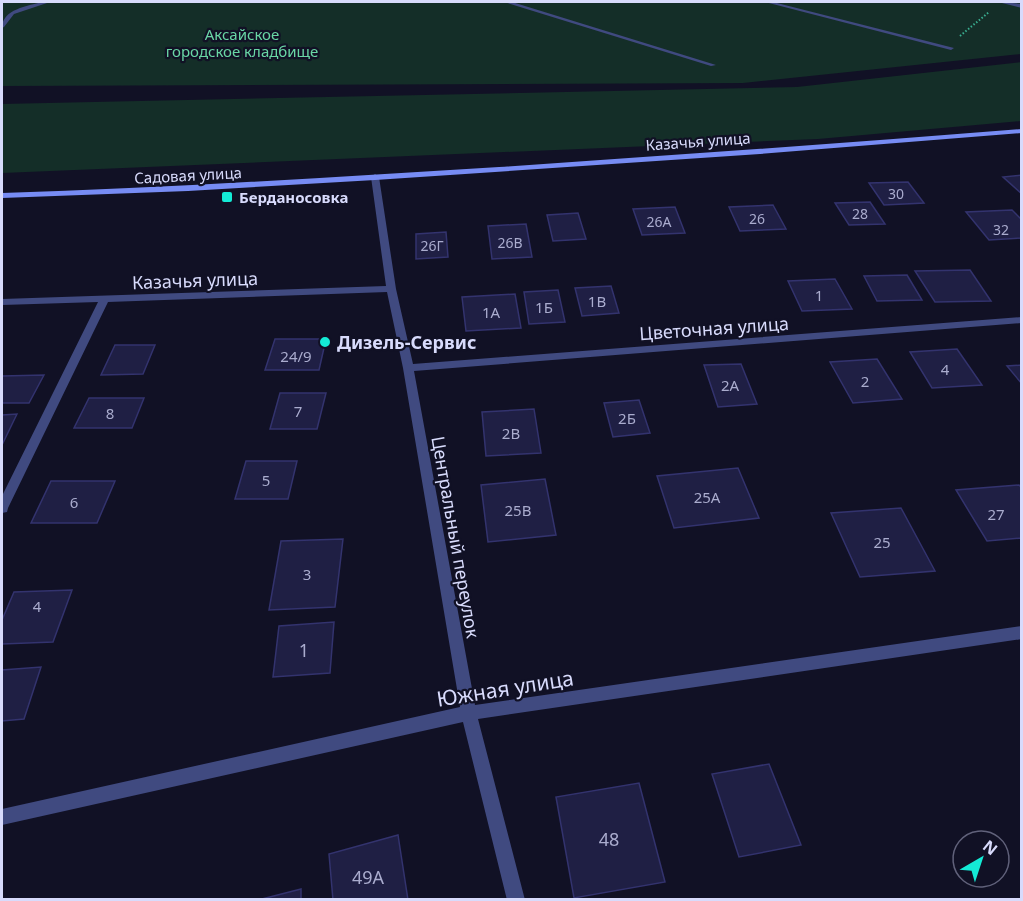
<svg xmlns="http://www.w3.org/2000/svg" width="1023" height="901" font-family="'Noto Sans',sans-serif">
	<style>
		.green { fill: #142e28 }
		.building { fill: #1f1f44; stroke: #33336e; stroke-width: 1.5 }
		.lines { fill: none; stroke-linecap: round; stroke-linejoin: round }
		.path { stroke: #3aae90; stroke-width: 2; stroke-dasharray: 1.5 2; stroke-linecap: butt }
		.lane { fill: #404a80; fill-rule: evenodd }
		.street { fill: #404a80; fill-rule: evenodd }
		.secondary { fill: #778cf4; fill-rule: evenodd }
		.poi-dot { fill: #14ebd6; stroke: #111125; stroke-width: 2 }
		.labels { text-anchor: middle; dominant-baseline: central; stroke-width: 4.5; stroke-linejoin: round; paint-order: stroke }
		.far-number-label { font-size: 14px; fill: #aaacce }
		.far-park-label { font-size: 15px; fill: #69d6a5; stroke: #111125 }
		.far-street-label { font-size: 15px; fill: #d8dbfc; stroke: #111125 }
		.far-poi-label { font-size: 15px; font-weight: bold; fill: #d8dbfc; stroke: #111125; text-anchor: start }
		.number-label { font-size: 15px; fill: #aaacce }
		.street-label { font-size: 18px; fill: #d8dbfc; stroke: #111125 }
		.poi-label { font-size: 18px; font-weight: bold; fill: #d8dbfc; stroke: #111125; text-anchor: start }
		.near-number-label { font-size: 18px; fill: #aaacce }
		.near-street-label { font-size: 21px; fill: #d8dbfc; stroke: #111125 }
	</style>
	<rect width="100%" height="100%" fill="#111125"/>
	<path class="green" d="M2,2h1019v52l-278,29 -741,3z
		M1022,62l-1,59 -203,18 -816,34v-69l795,-17z"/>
	<path class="building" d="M1022,175v19l-19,-17z
		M908,182l16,21 -40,2 -15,-22z
		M870,202l15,22 -36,1 -14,-22z
		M773,205l13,24 -46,2 -11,-24z
		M675,207l10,26 -43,2 -9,-26z
		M1012,210l10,10v18l-33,2 -23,-28z
		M578,213l8,26 -33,2 -6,-26z
		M526,224l6,33 -40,2 -4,-33z
		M446,232l2,25 -32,2v-25z
		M970,270l21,31 -56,1 -20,-31z
		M907,275l15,25 -45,1 -13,-25z
		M835,279l17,30 -50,2 -14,-30z
		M611,286l8,27 -37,3 -7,-28z
		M558,290l7,32 -36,2 -5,-32z
		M515,294l6,34 -55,3 -4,-34z
		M275,339h51l-7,31h-54z
		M115,345h40l-12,29 -42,1z
		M957,349l25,36 -50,3 -22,-36z
		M877,359l25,40 -49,4 -23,-41z
		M741,364l16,40 -39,3 -14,-42z
		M1022,365v19l-15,-18z
		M44,375l-15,28h-27v-27z
		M280,393h46l-9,36h-47z
		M89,398h55l-12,30h-58z
		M639,400l11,33 -37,4 -9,-34z
		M534,409l7,44 -55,3 -4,-44z
		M17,414l-15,31v-30z
		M246,461h51l-9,38h-53z
		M738,468l21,50 -85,10 -17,-52z
		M545,479l11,56 -68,7 -7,-57z
		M51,481h64l-18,42h-66z
		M1019,485l3,3v50l-35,3 -31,-51z
		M901,508l34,63 -75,6 -29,-64z
		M343,539l-8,68 -66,3 12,-69z
		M72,590l-19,52 -51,2v-24l12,-28z
		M334,622l-4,51 -57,4 6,-51z
		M41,667l-17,52 -22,2v-51z
		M769,764l32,81 -62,12 -27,-83z
		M639,783l26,99 -91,16 -18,-101z
		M398,835l10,65h-75l-4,-46z
		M301,889v11h-43z"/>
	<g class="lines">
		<path class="path" d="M960,36l29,-24"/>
		<path class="lane" d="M42,2h8l-36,12 -10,13 -2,1c0,-19 26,-22 40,-26z
			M504,2h8l204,63 -5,1z
			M765,2h8l181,46 -3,2z
			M1001,2l21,2v4l-20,-5z"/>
		<path class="street" d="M375,174l4,3 17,112 17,75 609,-47v6l-608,48 61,334 547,-79v13l-544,80 47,181h-18l-44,-178 -461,103v-16l458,-102 -57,-339 -16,-76 -279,10 -100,206 -1,4 -5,1v-17l96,-194 -96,3v-6l384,-13 -15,-109z"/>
		<path class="secondary" d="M1022,129v4l-262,21 -385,26 -187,11 -186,7v-5c166,-5 332,-16 497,-26 174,-12 349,-24 523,-38z"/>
	</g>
	<g class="poi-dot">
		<rect x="221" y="191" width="12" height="12" rx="3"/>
		<circle cx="325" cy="342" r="6"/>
	</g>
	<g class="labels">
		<g class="far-number-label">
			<text x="896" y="193">30</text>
			<text x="860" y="213">28</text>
			<text x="757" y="218">26</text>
			<text x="659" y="221">26А</text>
			<text x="1001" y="229">32</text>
			<text x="510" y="242">26В</text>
			<text x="432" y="245">26Г</text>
		</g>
		<g class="far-park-label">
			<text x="242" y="34">Аксайское<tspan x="242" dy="17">городское кладбище</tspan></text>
		</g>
		<g class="far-street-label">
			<text transform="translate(698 141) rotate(-4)">Казачья улица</text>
			<text transform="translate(188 175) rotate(-3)">Садовая улица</text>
		</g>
		<g class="far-poi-label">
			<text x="239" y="197">Берданосовка</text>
		</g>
		<g class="number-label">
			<text x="819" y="295">1</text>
			<text x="597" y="301">1В</text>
			<text x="544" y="307">1Б</text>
			<text x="491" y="312">1А</text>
			<text x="296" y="356">24/9</text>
			<text x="945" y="369">4</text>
			<text x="865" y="381">2</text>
			<text x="730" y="385">2А</text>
			<text x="298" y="411">7</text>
			<text x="110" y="413">8</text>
			<text x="627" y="418">2Б</text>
			<text x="511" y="433">2В</text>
			<text x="266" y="480">5</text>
			<text x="707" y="497">25А</text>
			<text x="74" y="502">6</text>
			<text x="518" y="510">25В</text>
			<text x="996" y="514">27</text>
			<text x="882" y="542">25</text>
			<text x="307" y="574">3</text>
			<text x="37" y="606">4</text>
		</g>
		<g class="street-label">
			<text transform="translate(195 280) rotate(-2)">Казачья улица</text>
			<text transform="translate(714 328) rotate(-4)">Цветочная улица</text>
			<text transform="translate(456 537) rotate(80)">Центральный переулок</text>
		</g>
		<g class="poi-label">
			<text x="337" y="342">Дизель-Сервис</text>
		</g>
		<g class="near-number-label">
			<text x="304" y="650">1</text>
			<text x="609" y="839">48</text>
			<text x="368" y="877">49А</text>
		</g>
		<g class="near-street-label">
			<text transform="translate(505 688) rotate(-9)">Южная улица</text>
		</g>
	</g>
	<rect width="1023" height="901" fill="none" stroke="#d8dbfc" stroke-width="6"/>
	<g transform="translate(981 859) rotate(39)"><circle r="28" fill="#111125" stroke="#61627b" stroke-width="1.5"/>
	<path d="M0-4.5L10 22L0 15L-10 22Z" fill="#14ebd6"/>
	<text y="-9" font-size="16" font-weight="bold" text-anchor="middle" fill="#d8dbfc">N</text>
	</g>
</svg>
